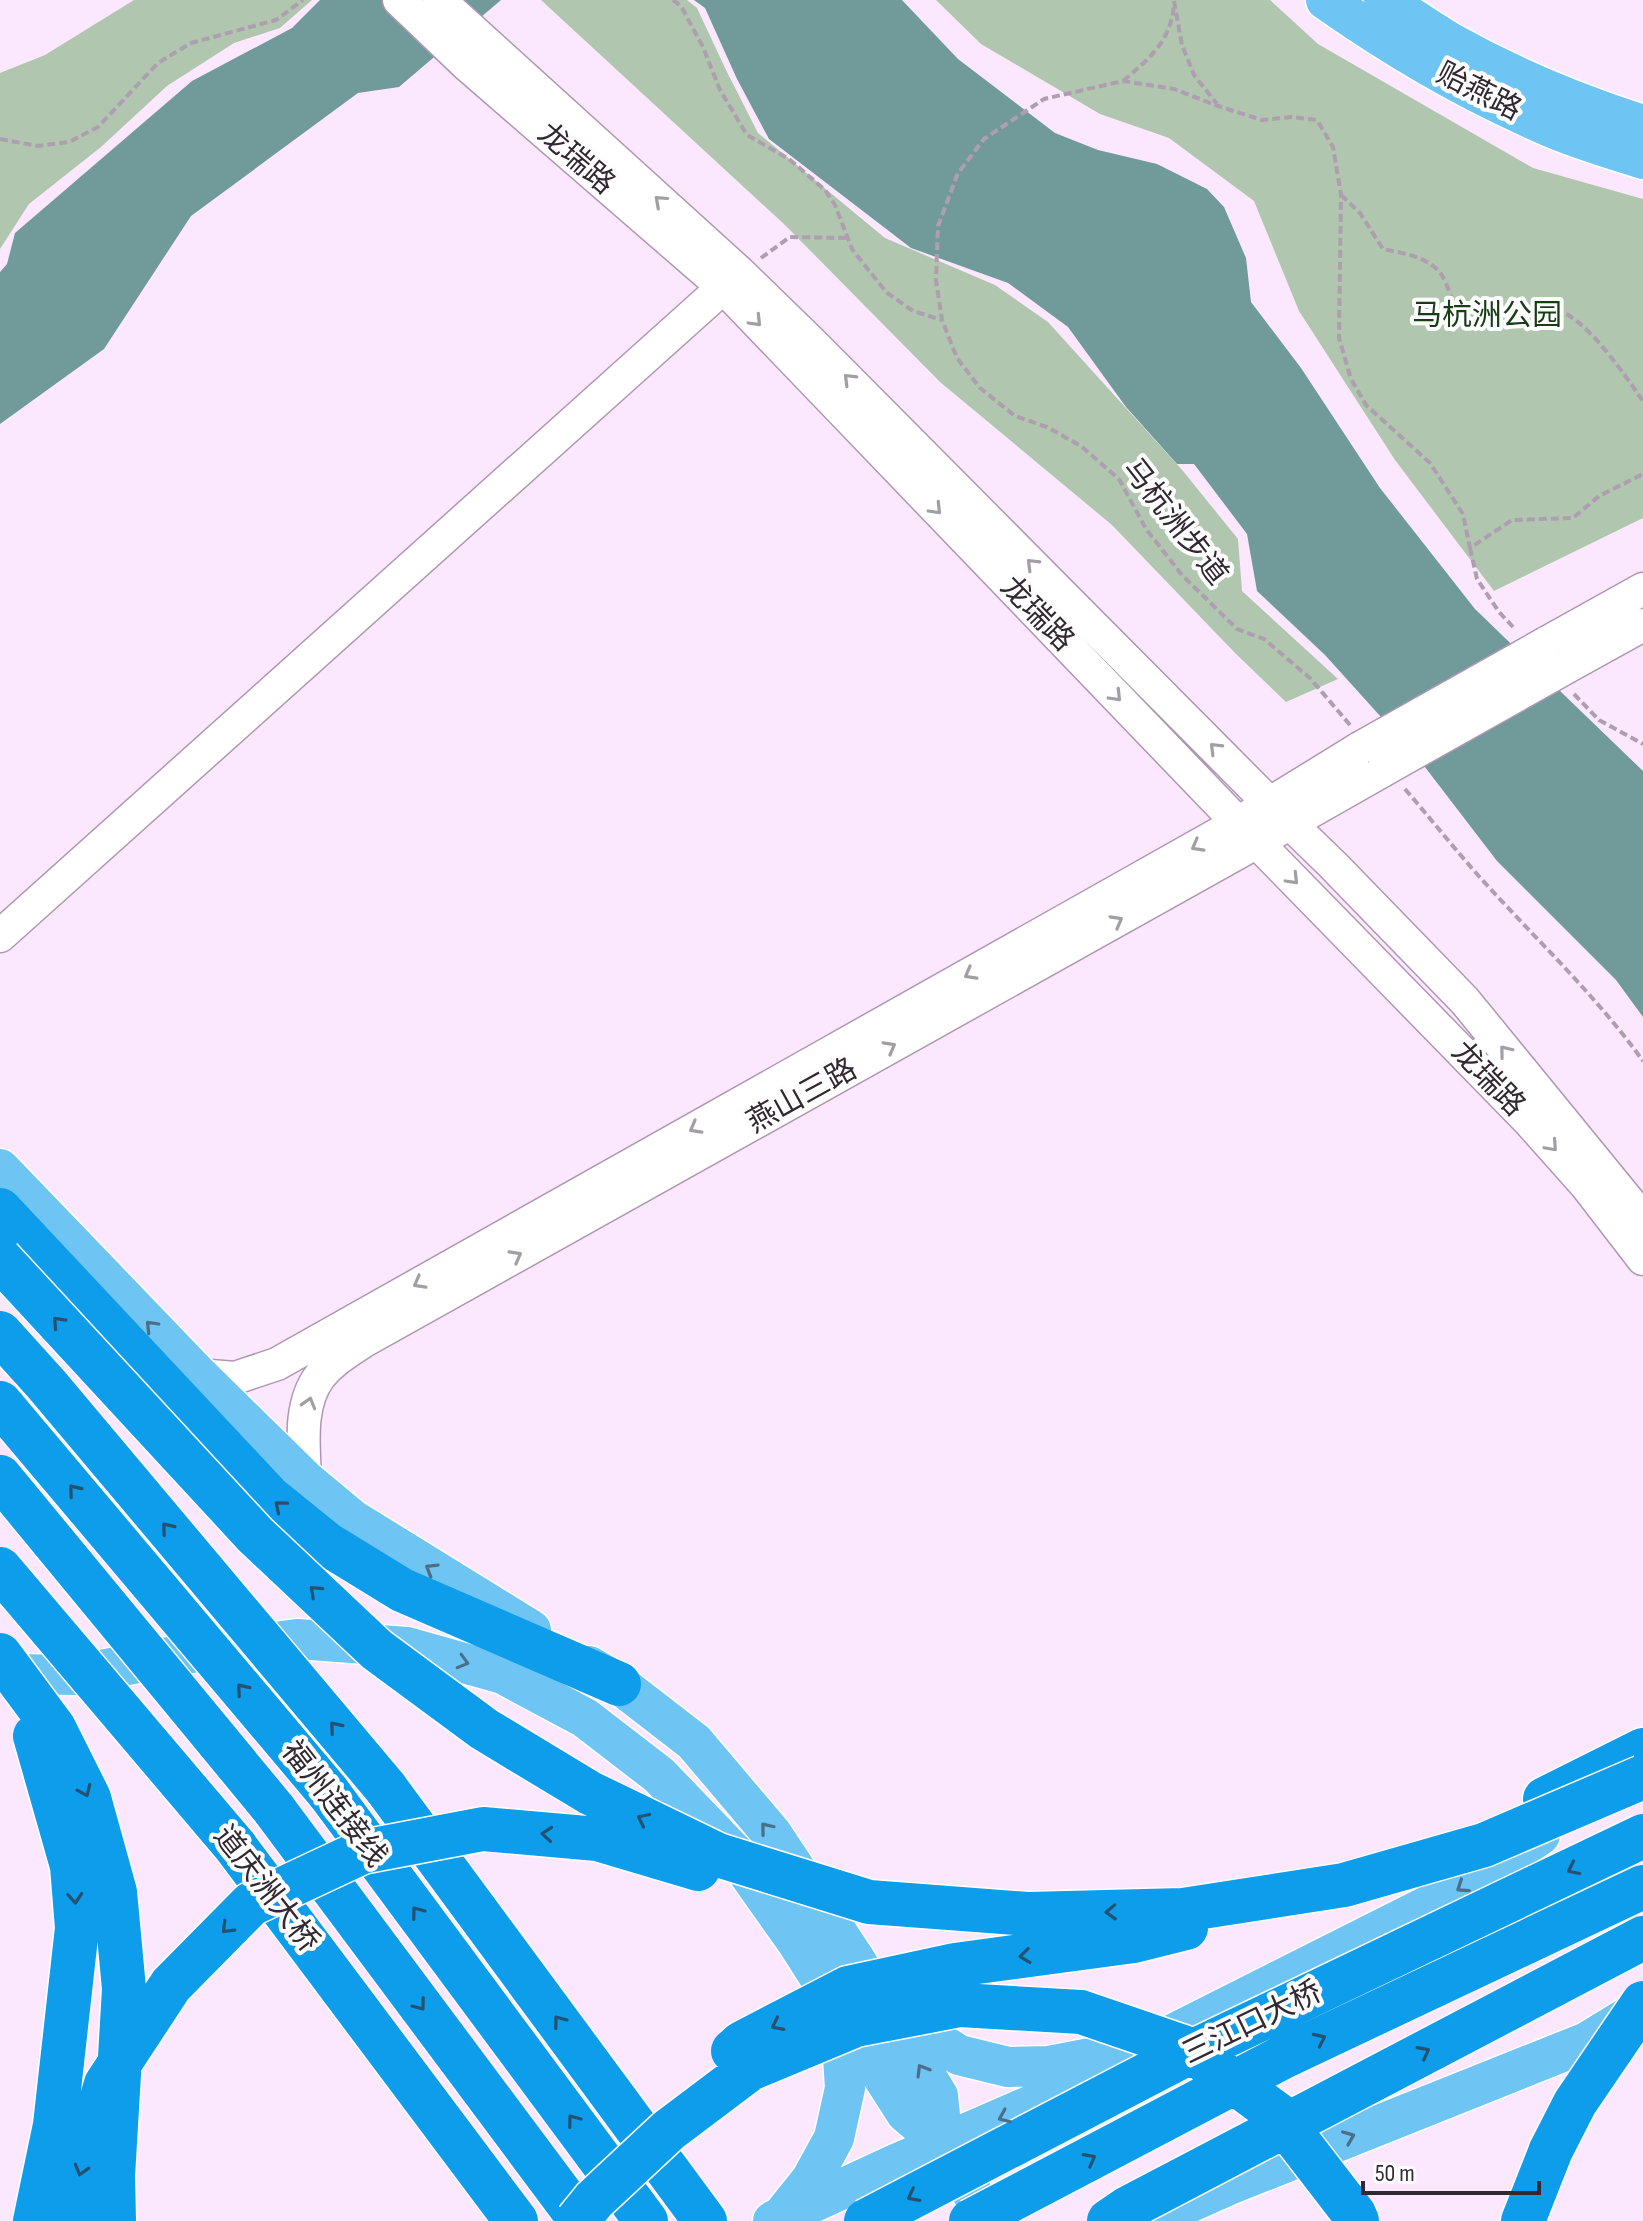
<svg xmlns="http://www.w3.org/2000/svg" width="1643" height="2221" font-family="'Sofia Sans Condensed','Noto Sans SC',sans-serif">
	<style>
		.green { fill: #b1c6ae }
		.water { fill: #719b9b }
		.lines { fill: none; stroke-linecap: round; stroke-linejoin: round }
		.minor-casing { stroke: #ae98b1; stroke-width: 35 }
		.major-casing { stroke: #fff; stroke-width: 43 }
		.highway-casing { stroke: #fff; stroke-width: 47 }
		.path { stroke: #ae9fb0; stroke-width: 4; stroke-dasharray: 8 4; stroke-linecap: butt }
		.minor { stroke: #fff; stroke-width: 32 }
		.major { stroke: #6ec4f2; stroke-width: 40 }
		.highway { stroke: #0d9dea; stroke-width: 44 }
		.minor-bridge-casing { stroke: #ae98b1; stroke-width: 35; stroke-linecap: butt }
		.highway-bridge-casing { stroke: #fff; stroke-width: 47; stroke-linecap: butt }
		.minor-bridge { stroke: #fff; stroke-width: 32 }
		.highway-bridge { stroke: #0d9dea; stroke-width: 44 }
		.oneway { stroke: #a29ea3 }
		.oneway2 { stroke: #245172 }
		.oneway3 { stroke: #4c6e88 }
		.labels { text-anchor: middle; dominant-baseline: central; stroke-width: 8; stroke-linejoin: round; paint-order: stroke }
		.street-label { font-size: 30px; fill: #312832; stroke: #fdfdfd }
		.park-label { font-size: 30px; fill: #183c16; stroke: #fdfdfd }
	</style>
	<rect width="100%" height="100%" fill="#fbe8fe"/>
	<path class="green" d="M134,0h178l-32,28 -46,15 -67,43 -66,61 -72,57 -29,45v-176l45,-18z
		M541,0h146l10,8 29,62 32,63 127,105 110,47 53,37 135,149 55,68 4,52 96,88 -52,23 -50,-48 -124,-129 -172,-143 -155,-157z
		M936,0h334l48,44 215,124 110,31v319l-149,73 -99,-131 -96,-149 -45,-110 -85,-63 -69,-24 -119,-70z"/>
	<path class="water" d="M320,0h181l-102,87 -41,6 -167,123 -87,133 -104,75v-152l7,-8 8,-31 177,-152 100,-53z
		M694,0h208l56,59 97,74 43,17 59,14 50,25 17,18 22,51 5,44 50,66 79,120 95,121 168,162v246l-27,-37 -119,-119 -79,-103 -93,-103 -68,-64 -10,-57 -53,-70h-17l-51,-57 -58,-80 -60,-44 -97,-35 -142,-109 -32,-60 -32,-71z"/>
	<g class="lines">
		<defs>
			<path id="minor" d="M399,0l68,65 256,222 515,536 291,298 57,64 57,74
				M439,0l301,273 74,72 456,459 63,61 132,136 178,218
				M1546,643l97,-54
				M1567,667l76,-42
				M0,936l737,-661
				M198,1375l37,3 42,-14 961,-541 122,-75
				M305,1480c-1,-33 -7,-75 15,-104 12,-15 29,-25 44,-35l902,-504 116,-66"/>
			<path id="major" d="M1326,0c64,45 131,85 202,117 37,18 76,30 115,42
				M1384,0c22,14 44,29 67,43 61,34 126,61 192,82
				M0,1169l198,206 107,105 48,40 178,110
				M589,1666l30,18 75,58 78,92 82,124 84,138 5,48
				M0,1667l16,7 59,1 110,-21 112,-15 110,8 96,27 82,44 74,57 75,78 63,89 109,171 37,31 46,77
				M896,2006l24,24 39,25 49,12 41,-1 52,-10
				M783,2215l28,-35 23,-42 11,-50 -3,-46 -10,-28
				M773,2221l125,-58 138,-60 413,-208 91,-60
				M1148,2221l81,-36 358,-143 49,-30"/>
			<path id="highway" d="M0,1210l269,287 58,47 75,46 217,94
				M385,1787l320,434
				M328,1792l318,429
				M1545,1799l98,-49
				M273,1808l308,413
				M235,1846l281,375
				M1523,2221l28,-71"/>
		</defs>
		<use href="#minor" class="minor-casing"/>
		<use href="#major" class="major-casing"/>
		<use href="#highway" class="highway-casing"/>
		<path class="path" d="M673,0l8,6 22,41 17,43 27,45 42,24 36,31 10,15 17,44 34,43 27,19 29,9
			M1174,1l8,44 12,30 23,29
			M1123,81c26,-22 47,-39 51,-75
			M0,139l38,7 31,-4 29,-15 60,-64 33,-20 85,-23 27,-20
			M1341,195l19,18 23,36c23,5 51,8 62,32 6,13 8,28 21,36 29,18 59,-11 89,-7 29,4 71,67 88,91
			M761,258l29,-21 57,1
			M1470,548l7,31 22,33 15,16
			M1574,694l25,26 44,24
			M1350,725l-40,-47 -46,-39 -27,-10 -55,-54 -36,-46 -27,-50 -38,-33 -34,-19 -32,-11 -35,-28 -23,-30 -15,-38 -6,-40 2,-54 20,-53 26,-34 60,-40 79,-18 51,8 44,17 44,14 30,-3 25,3 16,27 8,48 -2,143 12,41 15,26 64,58 33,51 7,34 42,-28 61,-2 26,-22 44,-22
			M1405,789c31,36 60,73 92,107 50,54 103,105 146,165"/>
		<use href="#minor" class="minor"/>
		<use href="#major" class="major"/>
		<use href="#highway" class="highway"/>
		<defs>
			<path id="minor-bridge" d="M1360,748l186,-105
				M1382,771l185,-104"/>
			<path id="highway-bridge" d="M0,1259l255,276 122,115 107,79 106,64 128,62 151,47 159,12 155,-4 161,-25 140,-40 159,-68
				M0,1333l47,52 338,402
				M0,1403l328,389
				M0,1477l273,331
				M0,1569l235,277
				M0,1655l54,73 35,70 26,94 9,97 -11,187 1,45
				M733,2051l9,-8 106,-55 107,-23 179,-24 52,-13
				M1551,2150l24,-47 68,-100
				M35,2221l20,-96 22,-197 -5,-62 -37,-130
				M73,2221l1,-27 32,-110 65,-99 80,-81 111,-52 121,-23 114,10 101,30
				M577,2221l17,-21 75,-70 81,-61 106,-44 104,-20 121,7 108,37 88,65 77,100 3,7
				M866,2221l309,-161 468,-224
				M971,2221l314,-165 358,-169
				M1109,2221l19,-13 515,-270"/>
		</defs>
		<use href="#minor-bridge" class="minor-bridge-casing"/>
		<use href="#highway-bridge" class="highway-bridge-casing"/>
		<use href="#minor-bridge" class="minor-bridge"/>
		<use href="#highway-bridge" class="highway-bridge"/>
	</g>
	<defs><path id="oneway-chevron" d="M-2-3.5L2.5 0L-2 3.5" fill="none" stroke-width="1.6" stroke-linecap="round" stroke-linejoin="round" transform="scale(2)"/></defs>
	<g class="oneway">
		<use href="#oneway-chevron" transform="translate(660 201) rotate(-138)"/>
		<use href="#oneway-chevron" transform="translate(756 321) rotate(46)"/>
		<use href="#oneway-chevron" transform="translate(849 379) rotate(-135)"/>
		<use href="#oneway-chevron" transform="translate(936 509) rotate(46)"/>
		<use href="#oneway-chevron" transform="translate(1032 564) rotate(-135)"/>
		<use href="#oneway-chevron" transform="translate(1116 696) rotate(46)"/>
		<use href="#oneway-chevron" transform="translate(1215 748) rotate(-135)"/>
		<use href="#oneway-chevron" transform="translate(1197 846) rotate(151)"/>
		<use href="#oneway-chevron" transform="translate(1293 879) rotate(46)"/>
		<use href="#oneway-chevron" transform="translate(1117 921) rotate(-29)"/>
		<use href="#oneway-chevron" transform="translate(970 974) rotate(151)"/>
		<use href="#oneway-chevron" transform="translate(890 1047) rotate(-29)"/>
		<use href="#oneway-chevron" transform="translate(1505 1051) rotate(-129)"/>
		<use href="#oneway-chevron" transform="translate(695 1128) rotate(151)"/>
		<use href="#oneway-chevron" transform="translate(1552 1146) rotate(48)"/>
		<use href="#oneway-chevron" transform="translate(516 1256) rotate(-29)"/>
		<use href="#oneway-chevron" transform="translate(419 1283) rotate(151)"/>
		<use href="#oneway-chevron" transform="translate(309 1403) rotate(-74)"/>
	</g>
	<g class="oneway2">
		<use href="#oneway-chevron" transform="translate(58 1322) rotate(-133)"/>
		<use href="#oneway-chevron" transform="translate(74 1490) rotate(-130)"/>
		<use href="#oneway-chevron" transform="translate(280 1506) rotate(-140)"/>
		<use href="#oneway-chevron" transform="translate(167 1528) rotate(-130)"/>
		<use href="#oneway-chevron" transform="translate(315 1591) rotate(-137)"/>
		<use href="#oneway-chevron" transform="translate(242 1689) rotate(-130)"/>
		<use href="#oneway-chevron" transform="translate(335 1727) rotate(-130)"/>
		<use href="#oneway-chevron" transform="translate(85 1791) rotate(66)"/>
		<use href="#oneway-chevron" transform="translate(643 1819) rotate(-154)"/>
		<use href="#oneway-chevron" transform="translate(547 1834) rotate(-175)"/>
		<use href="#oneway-chevron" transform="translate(1573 1869) rotate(154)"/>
		<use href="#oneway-chevron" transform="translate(75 1898) rotate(86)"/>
		<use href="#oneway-chevron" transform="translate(417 1912) rotate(-127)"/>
		<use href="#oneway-chevron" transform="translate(1111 1912) rotate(178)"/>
		<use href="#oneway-chevron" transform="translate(227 1928) rotate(135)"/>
		<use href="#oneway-chevron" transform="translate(1025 1956) rotate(173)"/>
		<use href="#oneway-chevron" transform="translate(420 2005) rotate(53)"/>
		<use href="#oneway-chevron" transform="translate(559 2021) rotate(-127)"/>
		<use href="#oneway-chevron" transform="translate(777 2025) rotate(153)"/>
		<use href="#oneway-chevron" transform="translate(1320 2039) rotate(-25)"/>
		<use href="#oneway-chevron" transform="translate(1424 2052) rotate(-28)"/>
		<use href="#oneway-chevron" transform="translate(573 2120) rotate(-127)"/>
		<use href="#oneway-chevron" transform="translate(1090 2159) rotate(-28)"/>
		<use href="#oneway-chevron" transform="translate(81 2170) rotate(106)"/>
		<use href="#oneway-chevron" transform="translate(913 2196) rotate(152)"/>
	</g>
	<g class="oneway3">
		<use href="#oneway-chevron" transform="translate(151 1326) rotate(-134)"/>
		<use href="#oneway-chevron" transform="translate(431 1569) rotate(-149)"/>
		<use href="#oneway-chevron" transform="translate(463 1662) rotate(16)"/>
		<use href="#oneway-chevron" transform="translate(766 1828) rotate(-129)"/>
		<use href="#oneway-chevron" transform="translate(1462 1887) rotate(146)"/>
		<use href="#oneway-chevron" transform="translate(922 2070) rotate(-121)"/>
		<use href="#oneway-chevron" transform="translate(1004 2117) rotate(157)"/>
		<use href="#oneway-chevron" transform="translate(1349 2137) rotate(-22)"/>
	</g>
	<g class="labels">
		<g class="street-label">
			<text transform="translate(1479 92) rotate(27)">贻燕路</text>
			<text transform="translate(576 159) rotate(41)">龙瑞路</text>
			<text transform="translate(1175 522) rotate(52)">马杭洲步道</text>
			<text transform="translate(1037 614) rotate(46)">龙瑞路</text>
			<text transform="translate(1488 1079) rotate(46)">龙瑞路</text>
			<text transform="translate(802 1096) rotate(-29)">燕山三路</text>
			<text transform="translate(334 1804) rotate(52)">福州连接线</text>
			<text transform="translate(266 1889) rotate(52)">道庆洲大桥</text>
			<text transform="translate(1252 2023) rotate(-26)">三江口大桥</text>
		</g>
		<g class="park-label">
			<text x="1487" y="316">马杭洲公园</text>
		</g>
	</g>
	<path d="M1363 2181v12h176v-12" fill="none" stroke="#312832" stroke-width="4"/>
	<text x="1375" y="2181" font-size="24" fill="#312832" stroke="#fdfdfd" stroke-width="6" paint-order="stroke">50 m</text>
</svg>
